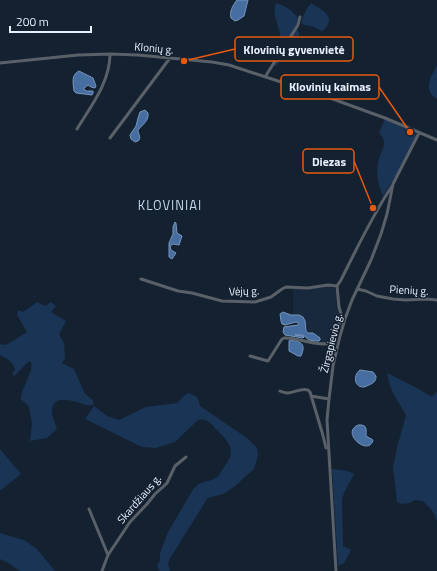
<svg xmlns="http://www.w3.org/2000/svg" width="437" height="571" font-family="'Titillium Web',sans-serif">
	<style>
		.built { fill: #18293e }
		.green { fill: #193455 }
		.water { fill: #466ea1; stroke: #7695bc }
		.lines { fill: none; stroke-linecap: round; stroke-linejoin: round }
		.street { stroke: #596068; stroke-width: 3 }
		.labels { text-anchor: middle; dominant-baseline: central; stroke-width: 3; stroke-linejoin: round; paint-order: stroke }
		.street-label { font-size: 11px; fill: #e7effb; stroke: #142131 }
		.quarter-label { font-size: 13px; letter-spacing: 1px; fill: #c5d6ec; stroke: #142131 }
		.leader { fill: none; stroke: #e8590c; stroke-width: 1.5 }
		.callout-dot { fill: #e8590c; stroke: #142131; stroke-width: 1.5 }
		.callout { fill: #142131; stroke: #e8590c; stroke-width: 1.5 }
		.callout-label { font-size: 12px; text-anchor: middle; font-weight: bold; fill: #e7effb }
	</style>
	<rect width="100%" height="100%" fill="#142131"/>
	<path class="built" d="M328,286l6,2 1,2 6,28 -1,3 -10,19 -3,3 -8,-1 1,-2 -9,-7h-2l-3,-2 -1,-10 -6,-6h-6v-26h12z"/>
	<path class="green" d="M276,3c10,3 16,7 22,15l-2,9 3,6v3l-22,29c-3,2 -5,-1 -6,-4 3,-7 10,-20 9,-27 -2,-11 -8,-20 -4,-31z
		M311,3c11,7 26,13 13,27l-3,1 -7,-4 -9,-2 -3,-1c-1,-8 5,-15 9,-21z
		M437,66v33c-2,-2 -6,-4 -7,-7 -4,-8 3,-20 7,-26z
		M385,119l31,15v3l-21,40 -12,19c-5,-10 -7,-23 -5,-34 2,-11 12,-19 1,-29z
		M37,302l8,4 6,-4 5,4 -5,6 15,9 -7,13 5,9 1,16 -3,4 12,6 11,25 8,6v5c-7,1 -9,-1 -16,-3 -11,-3 -26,-6 -25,11 1,5 3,11 5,16l-10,9 -17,3 2,-17 -3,-17 -8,-8c0,-12 13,-26 10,-37l-2,-1 -15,15 -2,-2 3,-5c-2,-7 -9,-11 -15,-14v-11l6,1 21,-13 -10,-17 1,-5 5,2z
		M387,373l30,15 15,9 4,-5 1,2v127l-5,-11 -9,-9 -8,-1 -6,3 -7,1 -5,-2 -4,-35 5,-23 8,-29c-9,-17 -16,-22 -19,-42z
		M188,393c9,3 10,4 12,13l47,32 10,10 1,7 -4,14c-10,8 -18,18 -29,24 -6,3 -13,3 -18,6l-38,61 -1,5 2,6h-10l-3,-5 3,-6v-7l8,-21 26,-44c2,-1 3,-3 5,-4 5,-3 13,-3 18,-7 3,-2 5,-7 7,-10 14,-17 4,-26 -9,-39 -5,-6 -11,-11 -18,-7l-22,21 -19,6 -14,-1 -57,-28 9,-13 13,10 12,4 27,-13 31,-4 8,-8z
		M0,449l21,25 -20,16h-1z
		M332,469l16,2 6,3 -10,19 -2,6 1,47 8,4 -7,13 -6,3z
		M0,533l24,7 13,9 18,22h-35l-12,-8 -8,-4z"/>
	<path class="water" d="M237,0h11l-4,16 -6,4 -3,1 -4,-3c-2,-6 2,-13 6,-18z
		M79,71l14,7 3,8 -1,2 -4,-1 -3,-2 -4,3v1l2,2h7v2l-1,2 -16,-2 -2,-2c-1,-8 -3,-16 5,-20z
		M145,110l3,3c1,8 -5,11 -10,17 0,4 4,8 0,11l-3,1 -4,-3 -1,-4 6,-9 2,-8 2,-6z
		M175,222l1,1 1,10 5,3 -3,9 -6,-1 -3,2 1,4 5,3 -4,6 -3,-2v-14l4,-9v-7z
		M283,312l8,3h8l4,2 2,4 1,10 2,2h5l7,5v2l-1,1h-4l-6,-1 -6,-5h-8l8,1 1,1 -1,1 -18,-3 -2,-3 1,-5 14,-2 1,-2 -3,-1 -11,3 -3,-1 -1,-3 -1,-7z
		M291,340c11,2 15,4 10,16h-3l-9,-5v-10z
		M360,370l13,2 3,4c0,4 -1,6 -5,8 -2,1 -4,2 -7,3 -9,1 -12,-11 -4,-17z
		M358,425c10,-1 8,5 8,11l7,4c-4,17 -33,-7 -15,-15z"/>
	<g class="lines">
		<path class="street" d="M0,63l78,-8 32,-1 28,1 74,7 17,3 101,33 55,20 52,22
			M265,77l33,-52 2,-8
			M77,129c14,-23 33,-47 33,-75
			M110,138l60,-80
			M141,279l37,12 14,2 30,8 33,1 16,-5 11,-8 4,-2 22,1 20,-3 9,1
			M337,286l4,-6c16,-32 31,-64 51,-94
			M337,286l2,21 3,10 2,1
			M357,289l9,2 11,5 16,3 13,1 20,-1 11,1
			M250,356l18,5 14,-22 2,-1c14,-1 33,9 46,5l6,-11 6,-15
			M280,391c11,6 18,-4 28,-1l2,2 12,40 4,16
			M311,396l18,3
			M89,509l19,46 -6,16
			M108,555l22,-33 17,-18 8,-10 9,-8 3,-3 8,-17 11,-9
			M336,571l-9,-151 2,-21 4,-33 7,-30 5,-17 7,-19 19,-40 10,-26 6,-20 6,-30 26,-51"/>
	</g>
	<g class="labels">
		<g class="street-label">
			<text transform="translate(154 48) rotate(5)">Klonių g.</text>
			<text transform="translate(409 290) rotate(3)">Pienių g.</text>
			<text transform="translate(244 291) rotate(-2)">Vėjų g.</text>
			<text transform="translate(331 343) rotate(-76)">Žirgapievio g.</text>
			<text transform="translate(139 499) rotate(-49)">Skardžiaus g.</text>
		</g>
		<g class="quarter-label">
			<text x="170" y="205">KLOVINIAI</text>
		</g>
	</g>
	<path class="leader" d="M184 61L235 49M410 132L379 87M373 208L354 161"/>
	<g class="callout-dot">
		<circle cx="184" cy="61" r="4"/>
		<circle cx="410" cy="132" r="4"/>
		<circle cx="373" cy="208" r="4"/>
	</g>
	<g class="callout">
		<rect x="235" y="37" width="118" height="24" rx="4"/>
		<rect x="281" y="75" width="98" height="24" rx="4"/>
		<rect x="303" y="149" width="51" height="24" rx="4"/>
	</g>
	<g class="callout-label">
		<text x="294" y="54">Klovinių gyvenvietė</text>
		<text x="330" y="91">Klovinių kaimas</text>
		<text x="329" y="166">Diezas</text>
	</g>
	<path d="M10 26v6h81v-6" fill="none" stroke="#e7effb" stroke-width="2"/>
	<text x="16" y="26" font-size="12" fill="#e7effb" stroke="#142131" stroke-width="3" paint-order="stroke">200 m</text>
</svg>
